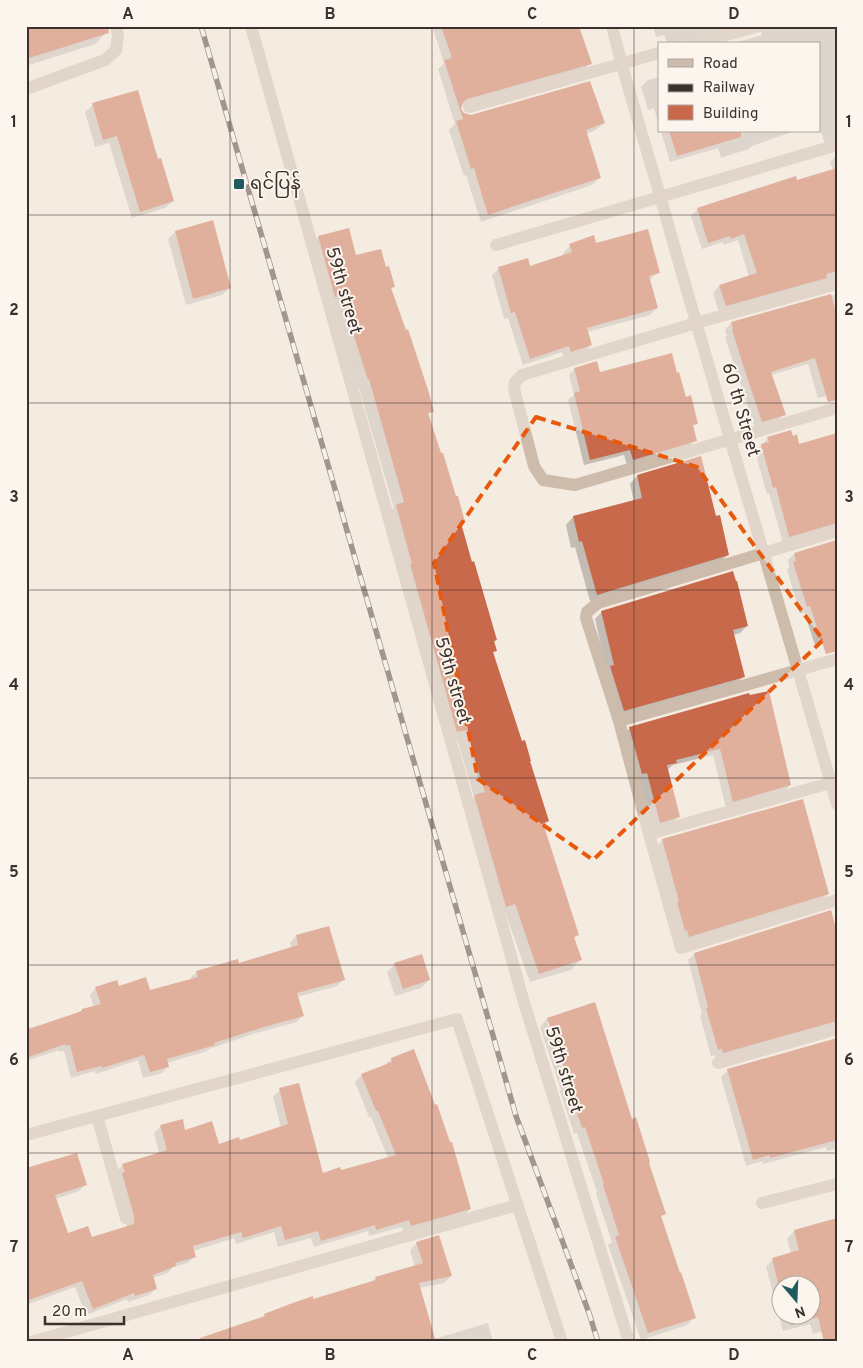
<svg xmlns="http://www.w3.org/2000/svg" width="863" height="1368" font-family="Overpass,'Noto Sans Myanmar',sans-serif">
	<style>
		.shadow { fill: #0003; fill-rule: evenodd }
		.building { fill: #c8694b }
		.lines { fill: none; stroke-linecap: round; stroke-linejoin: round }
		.minor { stroke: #cdbbac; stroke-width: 12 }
		.rail-casing { stroke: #3b302b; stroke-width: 5.5 }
		.rail { stroke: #fbf5ee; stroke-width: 4; stroke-dasharray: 11; stroke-linecap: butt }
		.marked { fill: none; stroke: #e8590c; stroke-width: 4; stroke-dasharray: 10 6; stroke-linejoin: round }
		.grid { fill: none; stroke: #3b302b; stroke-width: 1; stroke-opacity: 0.55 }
		.poi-dot { fill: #1f5a5e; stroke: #fbf5ee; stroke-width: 2 }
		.labels { text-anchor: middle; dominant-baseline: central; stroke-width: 4; stroke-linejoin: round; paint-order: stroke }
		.poi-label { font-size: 18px; fill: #3b302b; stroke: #fbf5ee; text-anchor: start }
		.street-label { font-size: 18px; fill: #3b302b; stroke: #fbf5ee }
		.neatline { fill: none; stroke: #3b302b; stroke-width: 2 }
		.grid-label { font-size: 16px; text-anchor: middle; font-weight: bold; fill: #3b302b }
	</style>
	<rect width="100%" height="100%" fill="#f4ebe1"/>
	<path class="shadow" d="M26,26l80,7 -11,11 -69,22z
		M432,26h146l12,37 -7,8 -122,34 -1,4 3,5 8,2 133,7 -8,7 -10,4 13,44 -7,7 -111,37 -15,-47 -2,1 -15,-46 6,-6 -17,-55 6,-6z
		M653,26h90l-59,16v2h-16l-4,-9 -8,2z
		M757,26h80v122l-12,-4 -6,-19v-81h-89l32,-9 -1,-5z
		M659,77v49l-5,-18 -6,2 -7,-23 7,-7z
		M93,105l64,55 16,41 -8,7 -33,10 -23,-75 -14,4 -10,-35z
		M661,131h134l-43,15 -4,3 -27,9 -3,-10 -48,14z
		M837,155v132l-118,25 -6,-19 6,-7 30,-9 -11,-37 -14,5 -1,-3 -21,7 -11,-33 7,-7 98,-27 37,-12 -3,-8z
		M175,232l55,56 -8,7 -36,10 -18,-66z
		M319,237l37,20 29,11 8,19 -3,3 42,121 -4,4 36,107 -4,3 36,115 -3,3 2,7 -3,3 56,168 -5,5 34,109 -3,4 6,21 -9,10 -41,12 -25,-70 -9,4 -30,-110 8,-9 -17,-59 -10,3 -60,-225 7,-8 -35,-120 -1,1 -49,-142z
		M593,237l3,7 62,28 -7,7 -2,1 8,28 -7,7 -63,17 4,13 -7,7 -20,6 -2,-6 -39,13 -15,-47 -4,1 -12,-44 7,-7 30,-1 35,-11 -1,-3 7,-7z
		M837,294v110l-3,-10 -16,4 -10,-34 -37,11 13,39 -7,7 -22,7 -30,-91 2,-1 -2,-6 6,-7z
		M575,369l25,4 76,1 9,24 11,25 -4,4 3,13 -6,7 -62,18 -3,-10 -40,10 -16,-65 6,-5 -5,-20z
		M837,433v100l-54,10 -14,-50 -2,1 -12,-42 13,-14 31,8z
		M637,476l78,41 13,38 -8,7 -130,39 -15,-54 -4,1 -5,-23 7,-8 61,-15 -4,-18z
		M837,541v111l-5,-14 -17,7 -11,-33 -4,1 -13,-43 2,-3 -1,-7 6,-6z
		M603,611l144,15 -7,7 -7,2 11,41 -8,8 -119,34 -22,-99z
		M748,694l42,91 -7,7 -57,16 -13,-53 -40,10 -6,5 11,47 -7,7 -18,5 -30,-94 7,-7z
		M663,840l165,54 -7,7 -139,42 -26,-96z
		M328,928l16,51 -7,7 -40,11 6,18 -6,7 -41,11 -47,16 -2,2 -40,12 1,3 -6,7 -19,5 -5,-18 -42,14 -1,-3 -24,7 -7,-27 -5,1v-2l-33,11v-32l14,-4 1,1 38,-13 3,-3 12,-3 -4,-12 6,-7h22l31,3 42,-11 -1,-2 7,-6 42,-7 52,-17 -1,-5 6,-7z
		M837,936v95l-121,28 -1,-4 -4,1 -11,-40 2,-2 -14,-54 6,-6z
		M395,964l34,16 -8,8 -26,8 -8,-24z
		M547,1019l84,101 17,43 16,51 -4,4 35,99 -8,8 -46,15 -33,-95 4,-3 -16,-48 1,-2 -20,-59 -3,1 -14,-43 1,-1 -21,-63zM547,1022h2l22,66 -2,1z
		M837,1039v109l-10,3 -1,-4 -63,17v-3l-17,5 -25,-89 7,-7z
		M391,1059l79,150 -7,7 -59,17 -2,-6 -33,9 -1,-5 -54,16 -3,-9 -33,9 -4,-15 -38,12 -2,-6 -41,13 2,5 -7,7 -15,4 -5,6 -15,5 3,10 -7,7 -21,7 -1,-3 -41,16 -11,-28 -49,18v-135l60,14 -7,7 -24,8 13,35 23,4 36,-11 -11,-55 7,-7 36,-12 -5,-20 7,-7 24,5 33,14 21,-4 42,-13 -8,-32 7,-6 42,84 18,-3 48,-13 -17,-41h-2l-14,-35 7,-7 22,-9z
		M794,1231l43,96 -24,7 -3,-10 -27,7 -17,-64 7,-8 18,-5 -4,-15zM780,1286h30v30h-30z
		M417,1243l34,33 -7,7 -25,5 15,51 54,-16 5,19h-301l42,-12 26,-11 5,-4 106,-33 5,-4 39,-11 -5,-17z"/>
	<path class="building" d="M26,26h82l1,7 -83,26z
		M441,26h138l13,38 -125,35 -4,3 -2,7 3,4 7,2 119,-34 15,42 -19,7 15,48 -41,13 -72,24 -14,-47 -3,1 -15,-48 7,-2 -19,-59 8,-2z
		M138,90l20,69 3,-1 13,43 -34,11 -23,-76 -14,4 -11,-37z
		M669,131h72v6l-64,19z
		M837,168v103l-11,3 1,4 -101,28 -7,-21 38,-12 -13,-39 -13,5 -1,-3 -22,7 -11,-35 99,-32 1,4z
		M213,220l18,68 -38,11 -18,-68z
		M349,228l7,27 25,-6 5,18 3,-1 6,21 -4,1 15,42 2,-1 21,64 5,19 -6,1 13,40h2l13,43h2l7,26 -4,1 11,39 2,-1 23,79 -3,1 3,10 -4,1 29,89 3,-1 6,21h-1l19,60 -6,2 36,112 -5,2 8,23 -43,14 -24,-70 -9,3 -32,-112 11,-3 -19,-62 -9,2 -47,-168h2l-16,-59 8,-3 -35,-123 -1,1 -23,-72h-2l-3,-12 -5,1 -17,-61z
		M648,229l12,44 -11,3 9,32 -71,20 5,17 -21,7 -2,-6 -39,13 -15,-47 -4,1 -13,-46 30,-9 2,8 42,-14 -3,-8 25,-9 2,8z
		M831,294l6,22v84l-9,2 -13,-44 -44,14 15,43 -24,7 -19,-57 -11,-35 1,-1 -2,-7z
		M672,353l5,20 2,-1 7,25 5,-2 7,29 -5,1 4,16 -64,19 -3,-10 -40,10 -16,-67 6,-2 -6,-23 23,-7 3,11z
		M791,430l2,6 4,-2 2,10 38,-11v90l-48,14 -13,-50 -3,1 -12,-44 8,-2 -2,-5z
		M701,456l15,60 4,-1 9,40 -132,40 -15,-54 -3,1 -6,-26 69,-18 -5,-23z
		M837,540v111l-11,3 -16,-48 -3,1 -14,-45 3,-1 -2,-8z
		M733,571l3,10h1l11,45 -15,4 12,47 -121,34 -14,-45 4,-1 -13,-54z
		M769,691l22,94 -58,17 -13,-53 -44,11 1,3 -10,2 13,52 -20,6 -13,-50 -5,1 -13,-47 120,-34 1,2z
		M803,799l26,95 -140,43 -2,-7 -2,1 -8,-29 2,-1 -17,-62z
		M831,910l6,22v89l-114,32 -1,-4 -4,1 -12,-42 2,-1 -14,-54z
		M329,926l16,54 -48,13 7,23 -40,11 -50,16 1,2 -48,14 2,8 -19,5 -6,-17 -42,13 -1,-2 -24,6 -7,-27 -4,1 -1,-2 -39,14v-28l56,-19v-2l19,-5 -6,-17 22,-7 2,6 27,-9 4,13 48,-13 -2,-6 42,-12 1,4 59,-18 -2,-10z
		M422,954l8,26 -27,9 -9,-26z
		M595,1002l37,117 4,-2 14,45 -1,1 17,51 -5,2 19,57 1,-1 15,46 -48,15 -33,-96 4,-2 -16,-50 1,-1 -19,-57 -3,1 -15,-45 1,-1 -21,-64z
		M837,1038v102l-67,18 -1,-3 -16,5 -26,-91z
		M414,1049l21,56 2,-1 13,38h2l19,67 -60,17 -2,-6 -33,10 -1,-5 -54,16 -3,-10 -33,9 -4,-14 -38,12 -2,-6 -48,14 3,11 -21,6 1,3 -23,9 4,14 -22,7 -1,-3 -41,16 -11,-28 -56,20v-133l51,-15 10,32 -32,10 13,38 20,-7 4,11 42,-13v-8l-12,-43 3,-1 -3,-8 45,-14 -7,-25 23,-6 2,11 27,-9 7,23 20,-7 1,3 48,-16 -9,-36 20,-5 24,90 17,-6 1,3 55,-15 -18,-44h-2l-15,-37 31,-12 -1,-4z
		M837,1218v124h-13l-6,-25 -28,8 -3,-9h23v-30h-30v5l-8,-33 27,-8 -5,-20z
		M439,1235l13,41 -33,7 17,59h-235l-1,-4 65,-22 -1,-2 26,-10 23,-8v3l63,-19 -1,-3 48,-14 -7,-21z"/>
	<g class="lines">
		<path class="minor" d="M251,26l272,973 106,343
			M612,26c15,62 35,123 52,184 56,199 116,396 173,594
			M693,44l67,-18
			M26,89l79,-29 11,-10 2,-15 -2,-9
			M469,107l190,-54
			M496,245l341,-100
			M837,284l-141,39 -174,52 -7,7 -1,7 20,77 9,14 32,5 262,-77
			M837,531l-239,72 -11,9 -1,6 33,103 30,113 32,114 156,-48
			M619,721l218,-62
			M649,834l188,-53
			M718,1063l119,-34
			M97,1116l29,102
			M26,1135l431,-116 105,323
			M762,1203l75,-19
			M31,1342l486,-137"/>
		<defs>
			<path id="rail" d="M201,26l283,978 32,112 73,197 9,29"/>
		</defs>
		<use href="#rail" class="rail-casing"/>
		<use href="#rail" class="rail"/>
	</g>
	<path d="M0 0H863V1368H0ZM536,417l161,50 126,173 -230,220 -115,-81 -44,-216z" fill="#f4ebe1" fill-opacity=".55" fill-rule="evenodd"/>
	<path class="marked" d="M536,417l161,50 126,173 -230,220 -115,-81 -44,-216z"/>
	<path class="grid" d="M230,26v1316M432,26v1316M634,26v1316M26,215h811M26,403h811M26,590h811M26,778h811M26,965h811M26,1153h811"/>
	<rect class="poi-dot" x="233" y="178" width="12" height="12" rx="2.5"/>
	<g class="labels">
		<g class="poi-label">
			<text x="250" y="184">ရင်ပြန်</text>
		</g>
		<g class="street-label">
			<text transform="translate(343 291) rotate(74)">59th street</text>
			<text transform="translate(740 410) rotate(74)">60 th Street</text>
			<text transform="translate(452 681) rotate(74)">59th street</text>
			<text transform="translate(563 1070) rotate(73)">59th street</text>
		</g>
	</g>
	<rect width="863" height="1368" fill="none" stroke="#fbf5ee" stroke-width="55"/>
	<rect x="658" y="42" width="162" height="90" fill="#fbf5ee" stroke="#aea6a0"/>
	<rect x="668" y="59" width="25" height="8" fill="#cdbbac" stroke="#aea6a0"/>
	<text x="703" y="68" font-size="15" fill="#3b302b">Road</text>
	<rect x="668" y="84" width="25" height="8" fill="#3b302b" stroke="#aea6a0"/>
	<text x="703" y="92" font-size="15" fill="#3b302b">Railway</text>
	<rect x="668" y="105" width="25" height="15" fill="#c8694b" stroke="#aea6a0"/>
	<text x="703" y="118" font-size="15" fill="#3b302b">Building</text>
	<g transform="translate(796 1300) rotate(161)"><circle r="24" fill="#fbf5ee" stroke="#aea6a0"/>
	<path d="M0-4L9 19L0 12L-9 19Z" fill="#1f5a5e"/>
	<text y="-8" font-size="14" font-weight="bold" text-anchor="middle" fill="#3b302b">N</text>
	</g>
	<path d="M45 1316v8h79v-8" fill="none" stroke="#3b302b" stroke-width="2.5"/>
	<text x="52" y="1316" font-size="15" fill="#3b302b" stroke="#fbf5ee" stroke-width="4" paint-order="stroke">20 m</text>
	<rect x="28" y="28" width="808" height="1312" class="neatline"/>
	<g class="grid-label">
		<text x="128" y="19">A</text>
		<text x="330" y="19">B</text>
		<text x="532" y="19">C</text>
		<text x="734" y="19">D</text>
		<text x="14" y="127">1</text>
		<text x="849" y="127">1</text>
		<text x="14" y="315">2</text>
		<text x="849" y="315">2</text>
		<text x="14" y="502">3</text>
		<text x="849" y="502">3</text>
		<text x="14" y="690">4</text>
		<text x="849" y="690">4</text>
		<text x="14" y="877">5</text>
		<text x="849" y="877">5</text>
		<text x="14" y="1065">6</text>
		<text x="849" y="1065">6</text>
		<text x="14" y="1252">7</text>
		<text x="849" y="1252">7</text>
		<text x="128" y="1360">A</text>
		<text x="330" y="1360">B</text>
		<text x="532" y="1360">C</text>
		<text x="734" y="1360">D</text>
	</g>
</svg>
